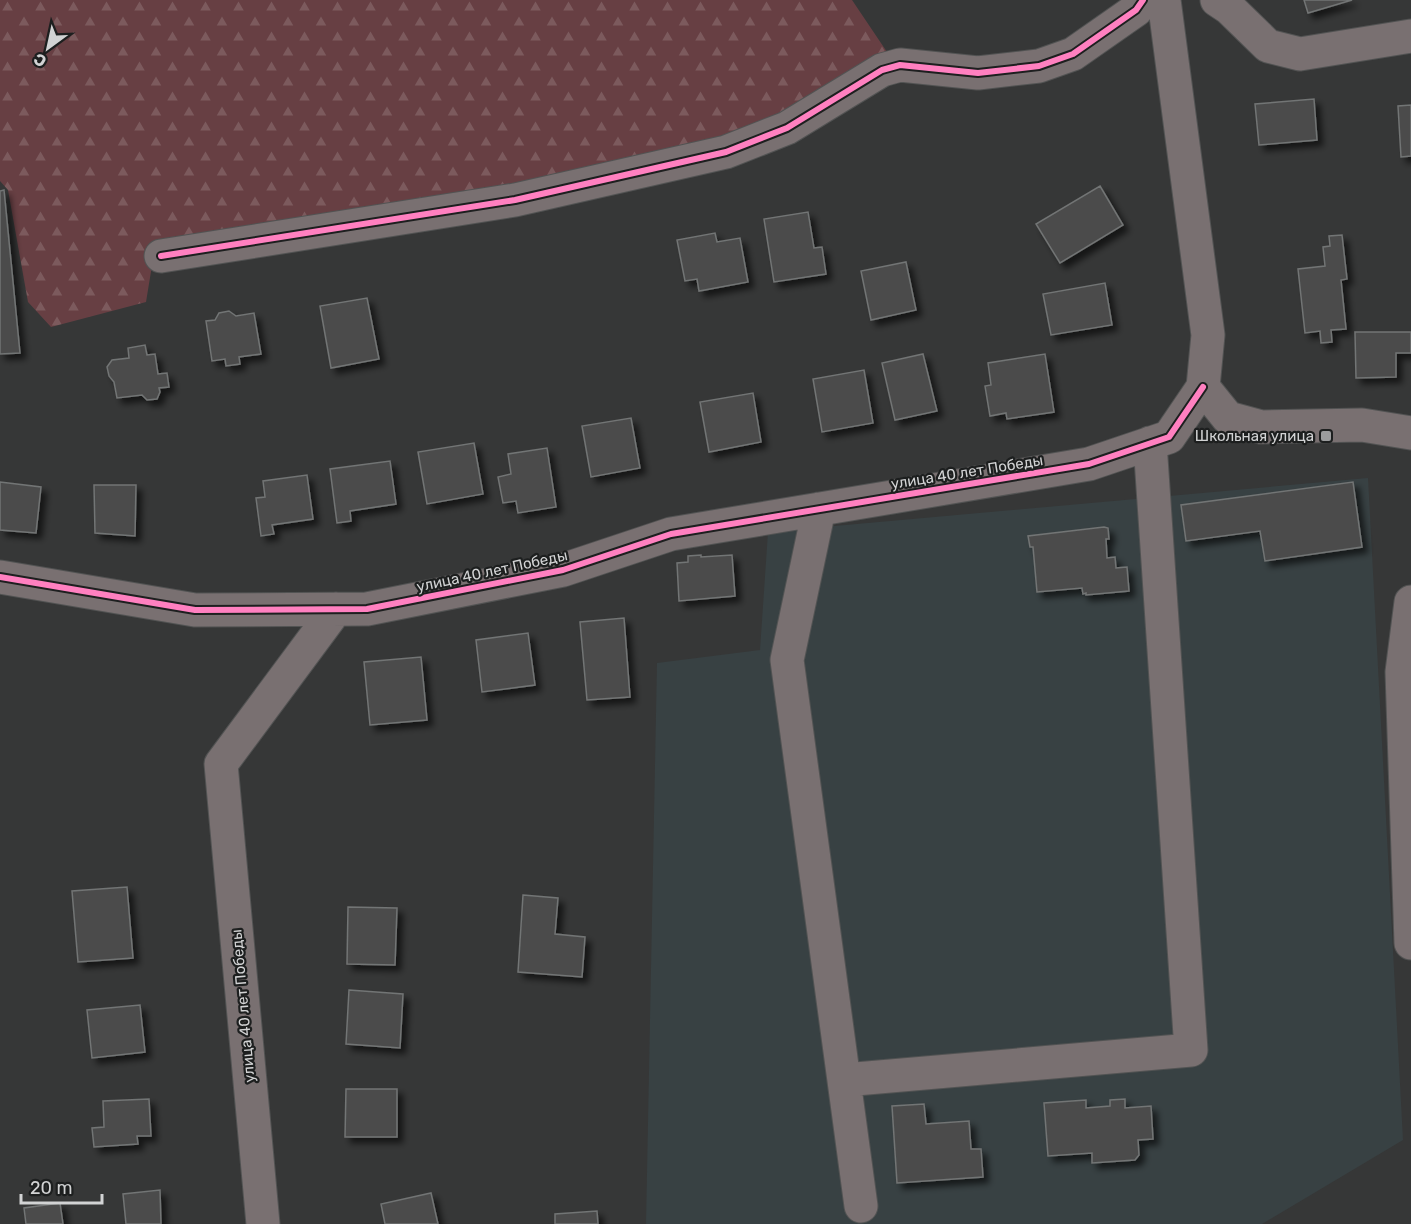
<svg xmlns="http://www.w3.org/2000/svg" width="1411" height="1224" font-family="Rubik,sans-serif">
	<style>
		.built { fill: #384143 }
		.forest { fill: url(#forest-firs) }
		.building { fill: #4b4c4c; stroke: #727474; stroke-width: 1.5; filter: url(#shadow) }
		.lines { fill: none; stroke-linecap: round; stroke-linejoin: round }
		.minor-casing { stroke: #525353; stroke-width: 35 }
		.minor { stroke: #797071; stroke-width: 33 }
		.cycleway-casing { stroke: #1d1f1f; stroke-width: 10 }
		.cycleway { stroke: #ff80c0; stroke-width: 6 }
		.poi-dot { fill: #9b9c9d; stroke: #1d1f1f; stroke-width: 2 }
		.labels { text-anchor: middle; dominant-baseline: central; stroke-width: 4.5; stroke-linejoin: round; paint-order: stroke }
		.poi-label { font-size: 15px; fill: #d2d3d4; stroke: #1d1f1f; text-anchor: end }
		.street-label { font-size: 15px; fill: #d2d3d4; stroke: #1d1f1f }
	</style>
	<defs>
		<pattern id="forest-firs" width="22" height="20" patternUnits="userSpaceOnUse" patternTransform="scale(1.5)"><rect width="22" height="20" fill="#673f43"/><path d="M5 1l3.5 6h-7zM16 11l3.5 6h-7z" fill="#7c5a5d"/></pattern>
		<filter id="shadow"><feDropShadow dx="5.5" dy="5.5" stdDeviation="3" flood-color="#0009"/></filter>
	</defs>
	<rect width="100%" height="100%" fill="#363737"/>
	<path class="built" d="M1368,478l35,662 -141,84h-616l11,-561 103,-13 8,-118z"/>
	<path class="forest" d="M0,0h852l35,52 -99,65 -153,47 -479,77 -10,61 -95,25 -23,-25 -20,-112 -8,-9z"/>
	<path class="building" d="M1304,0h48l-44,13z
		M1314,99l3,41 -58,5 -4,-41z
		M1411,105v51l-10,1 -3,-51z
		M1100,186l23,39 -63,38 -24,-39z
		M4,190l16,163 -20,1v-163z
		M808,212l6,36 8,-1 4,27 -52,8 -10,-63z
		M715,233l2,9 23,-4 8,44 -49,9 -2,-12 -12,2 -8,-41z
		M1342,235l5,44 -6,1 5,49 -15,1 1,12 -11,1 -1,-12 -15,2 -7,-64 27,-3 -2,-19 7,-1 -1,-10z
		M906,262l10,48 -45,10 -10,-49z
		M1105,283l7,42 -61,10 -8,-41z
		M367,298l12,61 -48,9 -11,-62z
		M229,311l7,5 18,-3 7,41 -22,3 1,7 -14,2 -1,-7 -13,2 -6,-40 9,-1 4,-7z
		M1355,332h56v21h-15v24l-40,1z
		M145,345l2,10 8,-1 3,20 9,-1 2,14 -10,1 1,4 -3,7 -10,1 -5,-5 -25,3 -3,-16 -5,-6 -2,-9 5,-7 17,-2 -1,-10z
		M923,354l14,57 -42,9 -13,-57z
		M1045,354l9,58 -47,7 -1,-6 -16,3 -5,-30 6,-1 -3,-22z
		M864,370l9,53 -51,9 -9,-53z
		M753,393l8,49 -52,10 -9,-50z
		M631,418l9,50 -49,9 -9,-51z
		M474,443l9,51 -56,10 -9,-52z
		M547,448l9,59 -38,6 -2,-12 -13,2 -5,-26 13,-3 -3,-20z
		M390,461l6,43 -46,7 1,10 -14,2 -7,-54z
		M307,475l6,44 -41,6 2,9 -13,2 -5,-38 9,-1 -2,-16z
		M0,482l41,5 -5,46 -36,-3z
		M1353,482l9,65 -97,14 -5,-30 -74,10 -5,-36z
		M94,485h42l-1,51 -40,-3z
		M1104,527l4,1 1,11h-3l1,19 8,-1 1,11 11,-1 2,24 -43,4v-2l-3,1 -1,-6 -45,4 -4,-45h-3l-2,-11z
		M701,555v2l31,-2 3,41 -56,5 -2,-38 11,-1v-6z
		M624,618l6,79 -43,3 -7,-78z
		M528,633l7,52 -53,7 -6,-52z
		M421,657l6,63 -57,5 -6,-63z
		M127,887l6,71 -55,4 -6,-71z
		M523,895l35,3 -3,36 30,3 -3,40 -64,-5z
		M348,907l49,1 -2,57 -48,-1z
		M349,990l54,4 -3,54 -54,-4z
		M140,1005l5,47 -53,6 -5,-48z
		M346,1089h51v48h-52z
		M149,1099l2,37h-14l1,8 -44,3 -2,-19 12,-1 -1,-26z
		M1125,1099v9l26,-2 2,33 -15,1 1,15 -4,5 -43,3v-10l-44,3 -4,-53 42,-3v8l24,-2v-6z
		M924,1104l2,20 43,-3 2,28h10l2,28 -86,6 -5,-77z
		M160,1190l1,34h-35l-3,-30z
		M431,1193l7,31h-53l-4,-20z
		M60,1203l3,21h-37l-2,-16z
		M597,1211l1,13h-43v-10z"/>
	<g class="lines">
		<defs>
			<path id="minor" d="M1164,0l44,335 -5,52 25,31 33,9 101,-2 49,8
				M1217,0l12,8 39,38 32,8 111,-18
				M161,256l354,-56 211,-48 61,-24 95,-58 18,-5 78,8 61,-7 34,-12 63,-44 7,-10
				M819,509l-32,151 74,546
				M0,577l195,33 172,-1 196,-39 108,-36 418,-70 80,-27 34,-50
				M1411,602l-9,70 9,271
				M844,1080l347,-30 -41,-607
				M263,1224l-42,-460 115,-155"/>
		</defs>
		<use href="#minor" class="minor-casing"/>
		<use href="#minor" class="minor"/>
		<defs>
			<path id="cycleway" d="M161,256l354,-56 211,-48 61,-24 95,-58 18,-5 78,8 61,-7 34,-12 63,-44 7,-10
				M0,577l195,33 172,-1 196,-39 108,-36 418,-70 80,-27 34,-50"/>
		</defs>
		<use href="#cycleway" class="cycleway-casing"/>
		<use href="#cycleway" class="cycleway"/>
	</g>
	<rect class="poi-dot" x="1320" y="430" width="12" height="12" rx="3"/>
	<g class="labels">
		<g class="poi-label">
			<text x="1314" y="436">Школьная улица</text>
		</g>
		<g class="street-label">
			<text transform="translate(967 472) rotate(-9)">улица 40 лет Победы</text>
			<text transform="translate(492 571) rotate(-12)">улица 40 лет Победы</text>
			<text transform="translate(243 1006) rotate(-95)">улица 40 лет Победы</text>
		</g>
	</g>
	<g transform="translate(48 48) rotate(213)" stroke="#1d1f1f" stroke-width="4.5" paint-order="stroke">
	<path d="M0-4.5L10 22L0 15L-10 22Z" fill="#d2d3d4"/>
	<text y="-9" font-size="16" font-weight="bold" text-anchor="middle" fill="#d2d3d4">С</text>
	</g>
	<path d="M21 1194v9h81v-9" fill="none" stroke="#d2d3d4" stroke-width="3"/>
	<text x="30" y="1194" font-size="18" fill="#d2d3d4" stroke="#1d1f1f" stroke-width="4.5" paint-order="stroke">20 m</text>
</svg>
